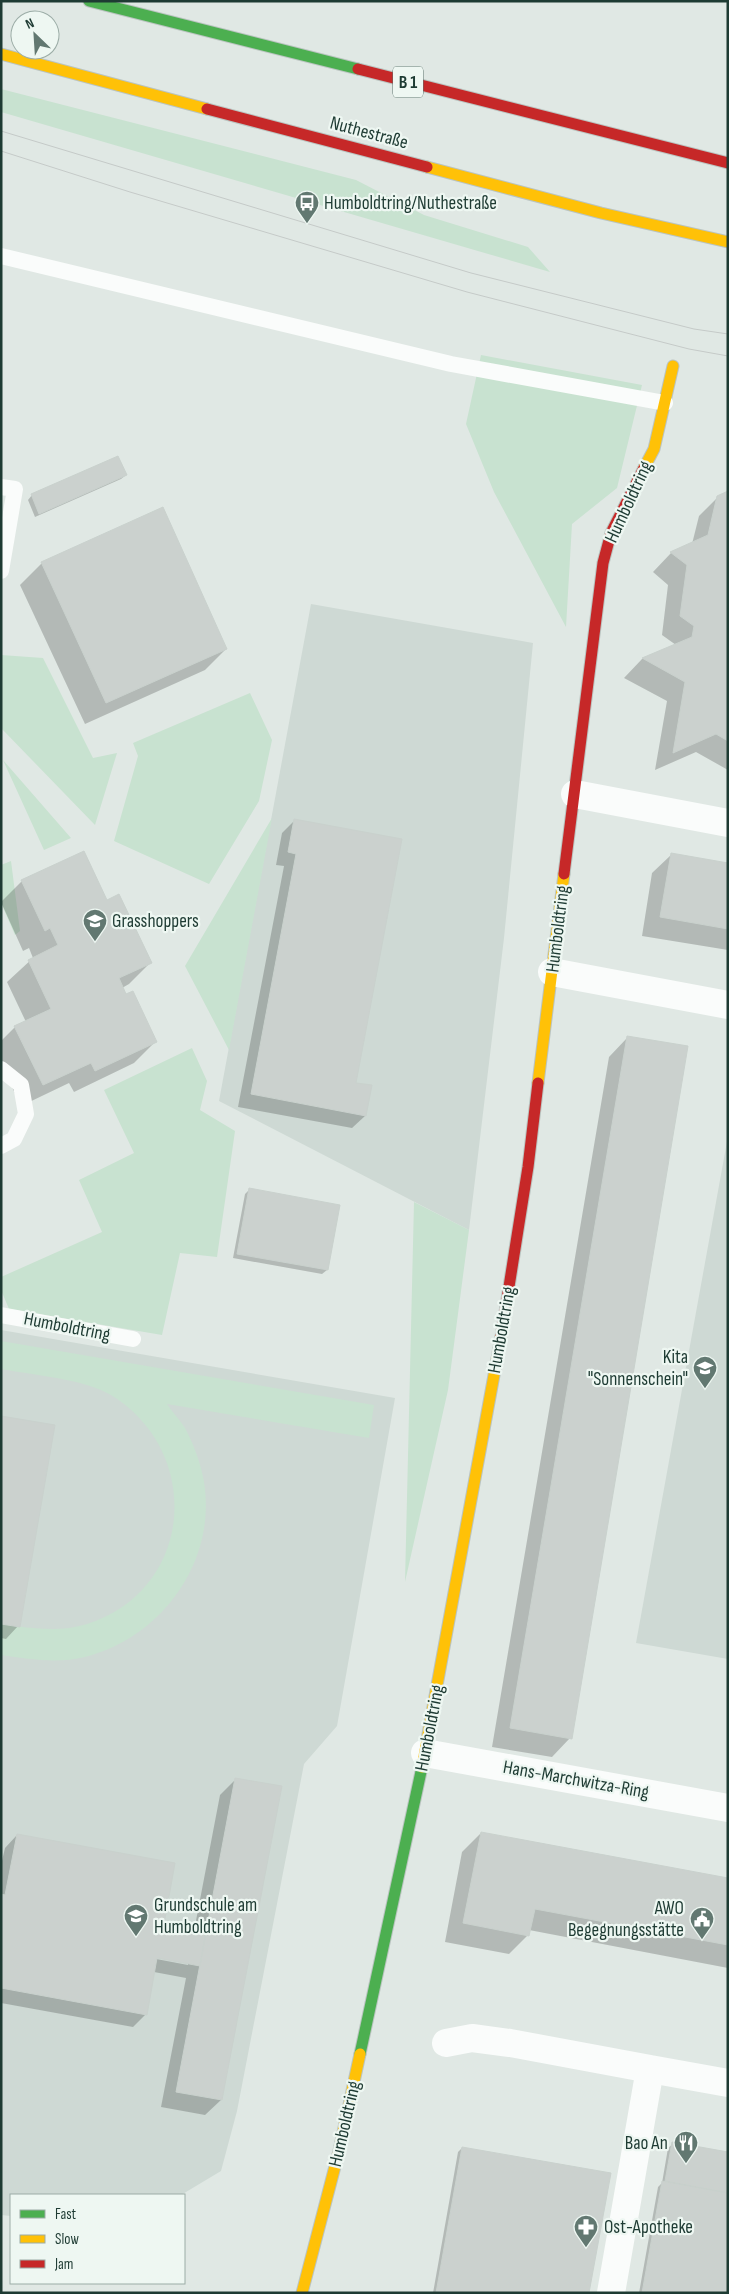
<svg xmlns="http://www.w3.org/2000/svg" width="729" height="2294" font-family="'Sofia Sans Condensed',sans-serif">
	<style>
		.built { fill: #ced9d4 }
		.green { fill: #c8e2d0 }
		.shadow { fill: #0003; fill-rule: evenodd }
		.building { fill: #cbd1ce; stroke: #c9d1cd }
		.lines { fill: none; stroke-linecap: round; stroke-linejoin: round }
		.fast-casing { stroke: #bac4c0; stroke-width: 13 }
		.slow-casing { stroke: #bac4c0; stroke-width: 13 }
		.jam-casing { stroke: #bac4c0; stroke-width: 13 }
		.lane { stroke: #fafcfb; stroke-width: 16 }
		.street { stroke: #fafcfb; stroke-width: 28 }
		.fast { stroke: #4caf50; stroke-width: 11 }
		.slow { stroke: #ffc107; stroke-width: 11 }
		.jam { stroke: #c62828; stroke-width: 11 }
		.tram { stroke: #c5cac8; stroke-width: 1 }
		.labels { text-anchor: middle; dominant-baseline: central; stroke-width: 4.5; stroke-linejoin: round; paint-order: stroke }
		.shield { fill: #eef7f2; stroke: #5c736c; stroke-width: 1 }
		.shield-label { font-size: 18px; font-weight: bold; fill: #1e3b33 }
		.street-label { font-size: 19px; fill: #1e3b33; stroke: #eef7f2 }
		.poi-label { font-size: 19px; fill: #1e3b33; stroke: #eef7f2; text-anchor: start }
	</style>
	<rect width="100%" height="100%" fill="#e0e8e4"/>
	<path class="built" d="M311,604l222,39 -29,295 -35,292 -250,-129z
		M728,1136v523l-92,-16z
		M1,1330l394,68 -58,328 -33,38 -67,347 -16,60 -40,24h-170v21l-10,-1z"/>
	<path class="green" d="M1,89l355,91 68,35 104,32 22,25 -549,-160z
		M481,355l161,30 -25,103 -45,36 -6,103 -72,-135 -28,-68z
		M1,655l42,3 50,100 24,-5 -22,72 -94,-97z
		M250,693l22,47 -13,61 -50,83 -95,-43 24,-85 -5,-13z
		M3,760l68,78 -27,12z
		M272,818l-43,232 -44,-84z
		M11,861l9,70 -5,4 -14,-32v-38z
		M192,1048l15,33 -7,29 35,21 -18,126 -37,-4 -18,82 -153,-26 -8,-19v-13l101,-45 -23,-52 55,-27 -30,-63z
		M414,1202l55,28 -21,160 -43,192z
		M1,1341l373,64 -5,33 -202,-34c5,8 13,16 18,24 9,17 16,36 19,54 13,80 -43,156 -119,175 -28,7 -56,2 -84,-2v-31c29,4 58,9 86,0 107,-34 117,-172 24,-229 -27,-16 -78,-20 -110,-26z"/>
	<path class="shadow" d="M126,475l-5,4 -86,38 -7,-17 4,-5z
		M728,493v277l-32,-18 -41,18 12,-69 -43,-23 18,-19 34,-14 -14,-10 6,-50 -15,-13 18,-19 21,-9 7,-28 19,-19z
		M42,563l184,86 -21,21 -120,54 -65,-139z
		M295,820l59,264 11,32 -13,12 -114,-21 46,-241 -8,-1 6,-32z
		M671,855l57,9v86l-86,-14 10,-63z
		M22,881l84,21 44,61 -21,21 -7,4 33,54 -21,21 -60,29 -5,-9 -48,23 -20,-42v-23l14,-14 11,-5 -19,-40 26,-24 -4,-10 -6,3 -22,-49z
		M627,1038l-57,700 -18,19 -60,-10 117,-690z
		M250,1189l77,81 -5,4 -89,-16 12,-64z
		M1,1417l17,209 -12,13 -5,-1z
		M236,1779l-15,321 -16,15 -44,-8 25,-129 -32,-6 -8,42 -13,13 -132,-24v-138l4,-17 12,-13 145,90 32,6 26,-136zM152,1956l36,7v2l-37,-7z
		M481,1833l247,47v88l-199,-38 -1,5 -19,19 -64,-12 17,-90z
		M673,2144l55,9v140h-89l19,-106 4,-4 6,-35z
		M462,2148l126,145h-155l25,-141z"/>
	<path class="building" d="M118,456l9,19 -88,39 -8,-20z
		M728,491v250l-12,-7 -43,19 12,-71 -43,-24 50,-21 2,-11 -14,-10 7,-51 -17,-13 38,-17 9,-39z
		M163,507l64,142 -121,54 -65,-141z
		M294,819l108,20 -46,244 16,2 -6,31 -115,-22 45,-240 -8,-2z
		M84,851l23,49 12,-6 33,69 -33,15 7,16 7,-3 24,51 -62,29 -4,-8 -48,22 -29,-59 37,-17 -23,-49 30,-15 -8,-17 -5,3 -24,-51z
		M671,853l57,10v66l-68,-12z
		M627,1036l61,10 -116,693 -62,-11z
		M249,1188l91,17 -12,65 -91,-16z
		M1,1416l54,9 -35,202 -19,-3z
		M235,1778l47,8 -60,314 -46,-8z
		M481,1832l247,46v67l-193,-36 -6,27 -66,-13z
		M17,1834l158,29 -11,61 42,8 -6,34 -43,-8 -10,57 -146,-27v-94l4,1z
		M672,2142l56,10v41l-63,-12z
		M462,2147l149,26 -22,120h-153z
		M662,2181l66,12v100h-86z"/>
	<g class="lines">
		<defs>
			<path id="fast" d="M89,1l269,68
				M360,2054l62,-287"/>
			<path id="slow" d="M1,54l206,55
				M427,167l174,46 127,29
				M644,468l10,-19 19,-83
				M538,1083l26,-209
				M422,1767l79,-430
				M302,2293l37,-142 21,-97"/>
			<path id="jam" d="M358,69l370,94
				M207,109l220,58
				M564,874l39,-311 8,-30 33,-65
				M501,1337l27,-170 10,-84"/>
		</defs>
		<use href="#fast" class="fast-casing"/>
		<use href="#slow" class="slow-casing"/>
		<use href="#jam" class="jam-casing"/>
		<path class="lane" d="M1,256l450,108 214,39
			M1,487l14,2 -14,82
			M1,1069l20,16 5,29 -12,25 -13,7
			M1,1315l132,24"/>
		<path class="street" d="M575,794l153,29
			M552,972l176,33
			M425,1753l303,55
			M446,2043l26,-5 38,5 140,26 -39,224
			M650,2069l78,14"/>
		<use href="#fast" class="fast"/>
		<use href="#slow" class="slow"/>
		<use href="#jam" class="jam"/>
		<path class="tram" d="M1,131l470,142 223,56 34,5
			M1,151l129,41 337,100 222,57 39,7"/>
	</g>
	<defs>
		<symbol id="bus-pin" viewBox="-11 -11 22 30"><path d="M0 17L-7.5 6A9.5 9.5 0 1 1 7.5 6Z" fill="#627871" stroke="#eef7f2"/><path d="M-5-6H5V4H4V6H2V4H-2V6H-4V4H-5ZM-3.5-4V0h7V-4ZM-3.5 1.2v1.5H-2V1.2ZM2 1.2v1.5H3.5V1.2Z" fill="#fff"/></symbol>
		<symbol id="school-pin" viewBox="-11 -11 22 30"><path d="M0 17L-7.5 6A9.5 9.5 0 1 1 7.5 6Z" fill="#627871" stroke="#eef7f2"/><path d="M0-5L7-2L0 1L-7-2ZM-4 1L0 2.5L4 1V4Q0 6-4 4Z" fill="#fff"/></symbol>
		<symbol id="civic-pin" viewBox="-11 -11 22 30"><path d="M0 17L-7.5 6A9.5 9.5 0 1 1 7.5 6Z" fill="#627871" stroke="#eef7f2"/><path d="M-.6-6.5H3V-4.5H.6V-3L4-1V1h2V6H-6V1h2V-1L-.6-3ZM-1.2 2.5V6h2.4V2.5Z" fill="#fff"/></symbol>
		<symbol id="restaurant-pin" viewBox="-11 -11 22 30"><path d="M0 17L-7.5 6A9.5 9.5 0 1 1 7.5 6Z" fill="#627871" stroke="#eef7f2"/><path d="M-5-6h1v4h1v-4h1v4h1v-4h1v5L-1.5 .5V6h-2V.5L-5-1ZM5-6V6H3V1.5H1.5Q1.5-4 5-6Z" fill="#fff"/></symbol>
		<symbol id="pharmacy-pin" viewBox="-11 -11 22 30"><path d="M0 17L-7.5 6A9.5 9.5 0 1 1 7.5 6Z" fill="#627871" stroke="#eef7f2"/><path d="M-2-6h4v4h4v4h-4v4h-4v-4h-4v-4h4Z" fill="#fff"/></symbol>
	</defs>
	<g fill-rule="evenodd">
		<use href="#bus-pin" x="293" y="189" width="28" height="38"/>
		<use href="#school-pin" x="81" y="907" width="28" height="38"/>
		<use href="#school-pin" x="691" y="1354" width="28" height="38"/>
		<use href="#school-pin" x="122" y="1902" width="28" height="38"/>
		<use href="#civic-pin" x="688" y="1905" width="28" height="38"/>
		<use href="#restaurant-pin" x="672" y="2129" width="28" height="38"/>
		<use href="#pharmacy-pin" x="572" y="2213" width="28" height="38"/>
	</g>
	<g class="labels">
		<rect class="shield" x="393" y="66.5" width="30" height="31" rx="4"/>
		<g class="shield-label">
			<text x="408" y="82">B 1</text>
		</g>
		<g class="street-label">
			<text transform="translate(369 133) rotate(15)">Nuthestraße</text>
			<text transform="translate(629 502) rotate(-65)">Humboldtring</text>
			<text transform="translate(558 929) rotate(-83)">Humboldtring</text>
			<text transform="translate(67 1327) rotate(11)">Humboldtring</text>
			<text transform="translate(502 1330) rotate(-80)">Humboldtring</text>
			<text transform="translate(430 1728) rotate(-79)">Humboldtring</text>
			<text transform="translate(576 1780) rotate(10)">Hans-Marchwitza-Ring</text>
			<text transform="translate(345 2124) rotate(-77)">Humboldtring</text>
		</g>
		<g class="poi-label">
			<text x="324" y="203">Humboldtring/Nuthestraße</text>
			<text x="112" y="921">Grasshoppers</text>
			<text x="688" y="1357" text-anchor="end">Kita<tspan x="688" dy="22">"Sonnenschein"</tspan></text>
			<text x="154" y="1905">Grundschule am<tspan x="154" dy="22">Humboldtring</tspan></text>
			<text x="684" y="1908" text-anchor="end">AWO<tspan x="684" dy="22">Begegnungsstätte</tspan></text>
			<text x="668" y="2143" text-anchor="end">Bao An</text>
			<text x="604" y="2227">Ost-Apotheke</text>
		</g>
	</g>
	<rect width="729" height="2294" fill="none" stroke="#1e3b33" stroke-width="5"/>
	<rect x="10" y="2194" width="175" height="90" fill="#eef7f2" stroke="#9baca6"/>
	<rect x="20" y="2210" width="25" height="8" fill="#4caf50" stroke="#9baca6"/>
	<text x="55" y="2219" font-size="15" fill="#1e3b33">Fast</text>
	<rect x="20" y="2235" width="25" height="8" fill="#ffc107" stroke="#9baca6"/>
	<text x="55" y="2244" font-size="15" fill="#1e3b33">Slow</text>
	<rect x="20" y="2260" width="25" height="8" fill="#c62828" stroke="#9baca6"/>
	<text x="55" y="2269" font-size="15" fill="#1e3b33">Jam</text>
	<g transform="translate(35 35) rotate(335)"><circle r="24" fill="#eef7f2" stroke="#9baca6"/>
	<path d="M0-4L9 19L0 12L-9 19Z" fill="#627871"/>
	<text y="-8" font-size="14" font-weight="bold" text-anchor="middle" fill="#1e3b33">N</text>
	</g>
</svg>
